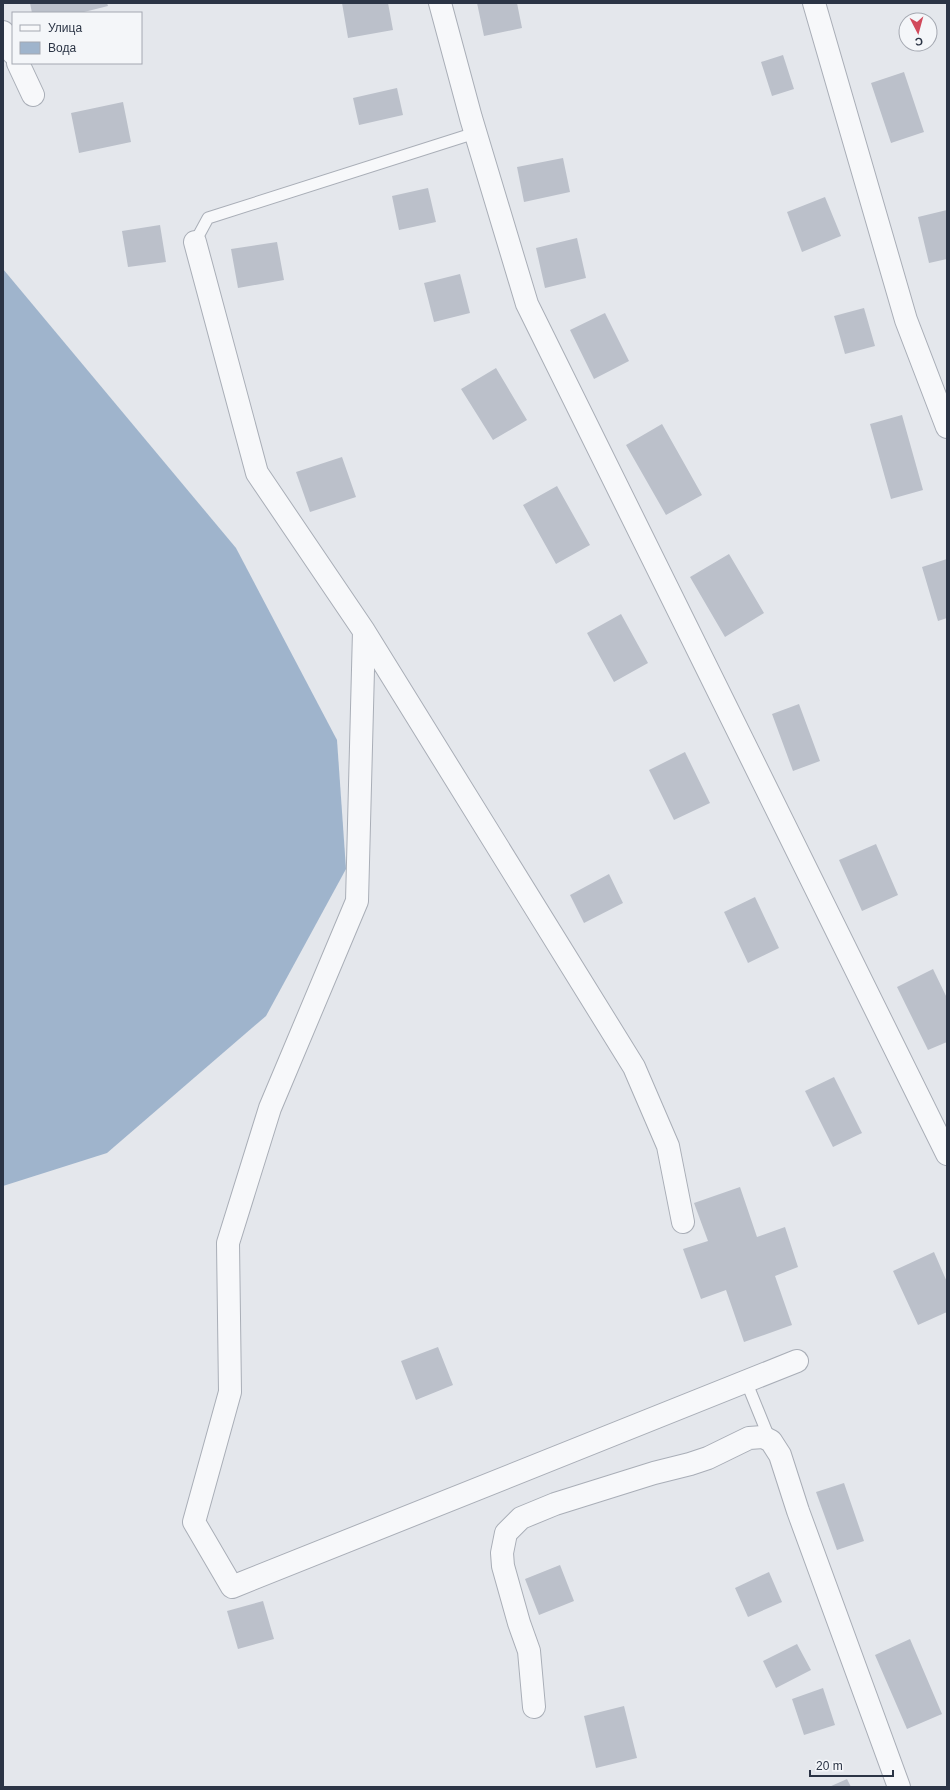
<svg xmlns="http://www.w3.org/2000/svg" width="950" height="1790" font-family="Arial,sans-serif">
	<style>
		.water { fill: #9fb4cc }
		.building { fill: #bbc0ca }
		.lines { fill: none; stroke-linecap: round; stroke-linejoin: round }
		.service-casing { stroke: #a9aeb7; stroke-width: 13 }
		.minor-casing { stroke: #a9aeb7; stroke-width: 24 }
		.service { stroke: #f7f8fa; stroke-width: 11 }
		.minor { stroke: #f7f8fa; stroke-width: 22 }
	</style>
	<rect width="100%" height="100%" fill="#e4e7ec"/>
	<path class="water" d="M3,269l233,279 101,192 9,129 -80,147 -159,137 -104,33z"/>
	<path class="building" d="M30,3h77l1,3 -28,7h-48z
		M342,3h46l5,27 -45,8z
		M477,3h40l5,25 -38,8z
		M783,55l11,34 -22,7 -11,-34z
		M904,72l20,60 -33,11 -20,-60z
		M397,88l6,27 -44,10 -6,-27z
		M123,102l8,40 -52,11 -8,-40z
		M563,158l7,34 -46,10 -7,-35z
		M428,188l8,34 -37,8 -7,-34z
		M825,197l16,39 -39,16 -15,-40z
		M947,210v49l-18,4 -11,-46z
		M160,225l6,37 -38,5 -6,-36z
		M577,238l9,40 -41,10 -9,-40z
		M277,242l7,38 -46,8 -7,-39z
		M460,274l10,39 -36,9 -10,-39z
		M864,308l11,38 -30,8 -11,-38z
		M605,313l24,48 -35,18 -24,-49z
		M496,368l31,52 -34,20 -32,-51z
		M902,415l21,75 -32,9 -21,-75z
		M662,424l40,71 -36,20 -40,-70z
		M342,457l14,40 -46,15 -14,-40z
		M557,486l33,59 -34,19 -33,-59z
		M729,554l35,59 -39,24 -35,-60z
		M947,559v59l-9,3 -16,-54z
		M621,614l27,49 -34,19 -27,-49z
		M799,704l21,57 -27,10 -21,-57z
		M685,752l25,51 -36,17 -25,-50z
		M876,844l22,51 -36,16 -23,-51z
		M609,874l14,29 -39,20 -14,-28z
		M755,897l24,51 -31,15 -24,-51z
		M933,969l14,29v44l-19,8 -31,-63z
		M834,1077l28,56 -29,14 -28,-56z
		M740,1187l17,50 28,-10 13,40 -23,9 17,49 -48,17 -18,-52 -25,9 -18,-50 25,-8 -14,-38z
		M934,1252l13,30v30l-29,13 -25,-54z
		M438,1347l15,38 -37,15 -15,-39z
		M844,1483l20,58 -27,9 -21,-58z
		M560,1565l14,36 -35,14 -14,-36z
		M769,1572l13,30 -34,15 -13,-29z
		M263,1601l11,38 -36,10 -11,-38z
		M910,1639l32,75 -35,15 -32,-74z
		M797,1644l14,26 -35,18 -13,-27z
		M823,1688l12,37 -31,10 -12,-36z
		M624,1706l13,52 -41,10 -12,-52z
		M847,1779l4,8h-22z"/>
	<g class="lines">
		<defs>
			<path id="service" d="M195,242l13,-24 267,-85
				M746,1381l24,59"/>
			<path id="minor" d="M440,3l31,115 56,186 420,850
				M814,3l92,317 41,107
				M3,32l10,21
				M18,63l15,32
				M195,242l62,231 107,158 270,436 34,79 15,76
				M364,631l-7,270 -87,207 -42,135 2,149 -36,130 38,65 565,-226
				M534,1707l-5,-56 -10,-28 -16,-57 -1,-13 4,-20 15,-15 34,-14 99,-31 36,-9 18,-6 41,-20 14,-1 8,4 9,14 18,56 101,276"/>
		</defs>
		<use href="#service" class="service-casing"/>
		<use href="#minor" class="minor-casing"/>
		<use href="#service" class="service"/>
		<use href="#minor" class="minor"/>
	</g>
	<rect width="950" height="1790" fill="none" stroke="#2b3445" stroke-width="8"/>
	<rect x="12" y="12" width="130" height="52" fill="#f4f6f9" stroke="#a4a8b1"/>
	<rect x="20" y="25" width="20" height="6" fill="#f7f8fa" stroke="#a4a8b1"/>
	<text x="48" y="32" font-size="12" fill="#2b3445">Улица</text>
	<rect x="20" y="42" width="20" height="12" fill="#9fb4cc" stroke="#a4a8b1"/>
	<text x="48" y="52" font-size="12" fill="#2b3445">Вода</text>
	<g transform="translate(918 32) rotate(174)"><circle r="19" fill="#f4f6f9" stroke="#a4a8b1"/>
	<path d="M0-3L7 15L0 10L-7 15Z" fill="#d1495b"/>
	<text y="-6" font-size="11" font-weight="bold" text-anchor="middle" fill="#2b3445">С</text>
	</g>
	<path d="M810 1770v6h83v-6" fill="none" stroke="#2b3445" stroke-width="2"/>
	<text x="816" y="1770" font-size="12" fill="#2b3445" stroke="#f4f6f9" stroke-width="3" paint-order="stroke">20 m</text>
</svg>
